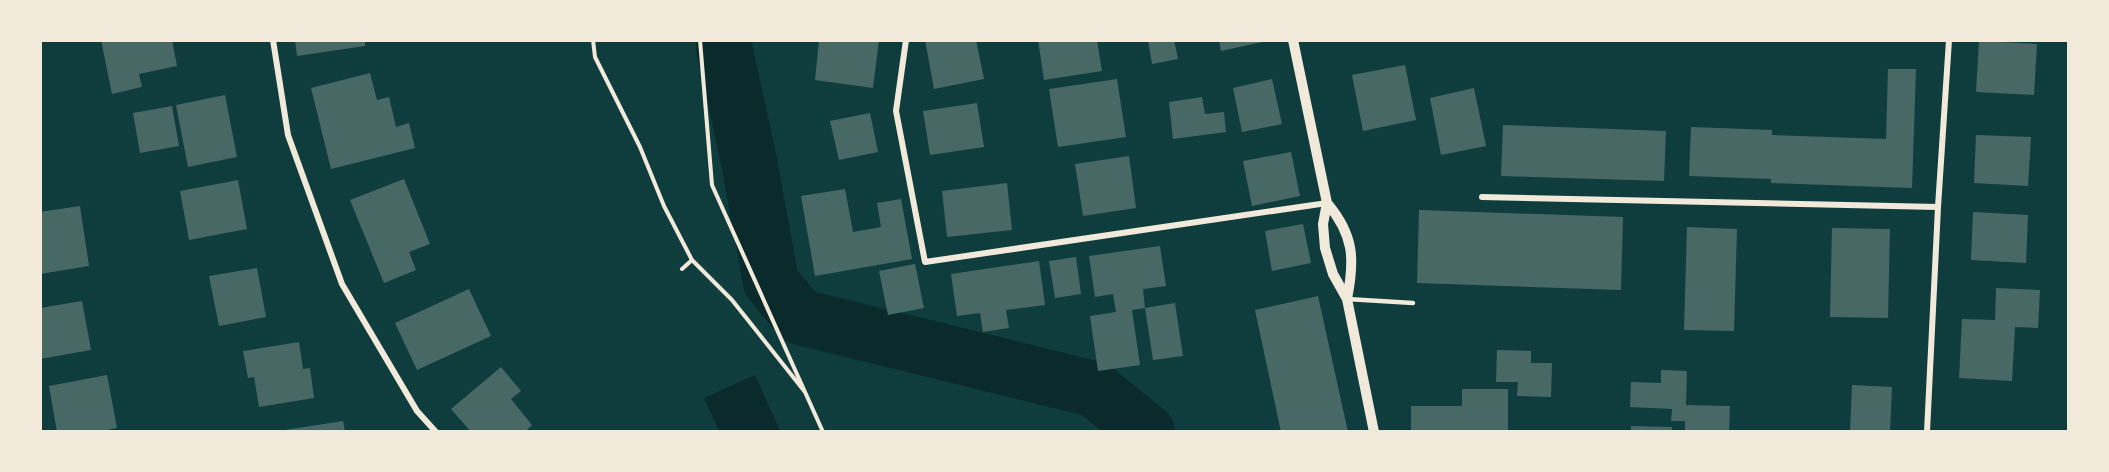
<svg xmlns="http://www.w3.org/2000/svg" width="2109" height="472" font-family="Raleway,sans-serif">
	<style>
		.water { fill: #0a2a2b }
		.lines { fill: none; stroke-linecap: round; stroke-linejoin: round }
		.river { stroke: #0a2a2b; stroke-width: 56 }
		.building { fill: #486865 }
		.path { stroke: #f1e9da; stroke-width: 4 }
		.service { stroke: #f1e9da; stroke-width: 4.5 }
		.minor { stroke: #f1e9da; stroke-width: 6 }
		.tertiary { stroke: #f1e9da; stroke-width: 10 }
	</style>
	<rect width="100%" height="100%" fill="#0f3d3e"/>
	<path class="water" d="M755,375l25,56h-61l-15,-33z"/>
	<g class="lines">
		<path class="river" d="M725,40l-1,7 25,114 22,121 29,35 294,72 53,43"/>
	</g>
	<path class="building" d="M101,40h71l5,26 -38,8 3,13 -30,7z
		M295,40h70v6l-68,10z
		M819,40h60l-6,48 -58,-8z
		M925,40h51l8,39 -50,10z
		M1038,40h59l5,31 -58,9z
		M1148,40h26l4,19 -26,5z
		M1219,40h47l1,1 -46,10z
		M1979,41l58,3 -3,51 -58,-3z
		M1405,65l11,55 -53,11 -11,-56z
		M1888,69h28l-4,119 -141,-5v-4l-82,-3 2,-49 81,3v5l114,4z
		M370,73l7,27 12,-3 7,30 13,-4 6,25 -84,21 -20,-81z
		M1117,79l9,58 -68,10 -9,-58z
		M1272,79l10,45 -40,8 -9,-44z
		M1474,88l12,58 -45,9 -11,-57z
		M225,95l12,62 -49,10 -12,-62z
		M1202,97l3,17 19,-2 2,20 -53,7 -4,-37z
		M977,103l7,44 -54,8 -7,-44z
		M172,106l7,40 -39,7 -7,-40z
		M870,113l8,39 -39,8 -9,-39z
		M1503,125l163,6 -2,50 -163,-5z
		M1976,135l55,2 -3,49 -54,-3z
		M1291,152l9,44 -48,10 -9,-45z
		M1129,156l7,52 -53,8 -8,-52z
		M404,179l26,65 -21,8 7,18 -32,13 -34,-83z
		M238,180l9,49 -58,11 -9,-49z
		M1007,183l5,47 -65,7 -5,-46z
		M845,189l8,43 28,-5 -4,-24 24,-4 11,60 -97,17 -14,-80z
		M80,206l9,60 -49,8v-62z
		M1419,210l204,7 -2,73 -204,-7z
		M1973,212l55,3 -2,48 -55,-3z
		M1303,224l8,39 -39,8 -7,-40z
		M1687,227l50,2 -3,102 -50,-1z
		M1832,228l58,1 -2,89 -58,-1z
		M1160,246l6,40 -23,3 2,19 -13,2 8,55 -42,6 -8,-55 26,-4 -3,-18 -18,3 -6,-41z
		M1076,257l5,37 -26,4 -6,-37z
		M1039,261l6,44 -39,5 3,18 -26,4 -3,-19 -23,3 -6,-42z
		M915,264l9,44 -36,7 -9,-44z
		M257,268l9,49 -47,9 -10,-50z
		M1996,288l44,2 -2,38 -23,-1 -3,54 -53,-3 3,-59 33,1z
		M469,289l22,47 -74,34 -22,-47z
		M1318,296l30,136h-67l-26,-122z
		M82,301l9,49 -51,9v-51z
		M1175,303l8,53 -30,4 -8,-52z
		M299,342l4,27 7,-1 4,30 -55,9 -5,-30 -6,1 -5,-27z
		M1497,350l34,1v12h21l-1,34 -34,-1 1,-14h-22z
		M501,367l20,24 -10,8 21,26 -7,7h-54l-20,-23z
		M1661,370l26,1 -1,34 44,1 -1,26h-44v-11h-14l1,-12 -42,-2 1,-25 30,1z
		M107,375l10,53 -19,4h-41l-8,-46z
		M1852,385l40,2 -2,45h-40z
		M1462,389h46v43h-97v-26h51z
		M343,421l2,11h-60v-2z
		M1631,426l41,1v5h-41z"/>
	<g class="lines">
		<path class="path" d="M593,40l2,17 45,90 24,59 28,54 40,40 73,92
			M700,40l12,145 111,247
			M682,269l10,-9"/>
		<path class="service" d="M1347,299l66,4"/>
		<path class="minor" d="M273,40l15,95 54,149 75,127 19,21
			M906,40l-10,71 29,151 402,-59
			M1482,197l456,10
			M1927,432l11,-225 11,-167"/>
		<path class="tertiary" d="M1293,40l34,163 -4,21 2,24 8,26 14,25 27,133
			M1327,203c27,32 28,56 20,96"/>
	</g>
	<rect width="2109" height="472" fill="none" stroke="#f1e9da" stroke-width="84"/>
</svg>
